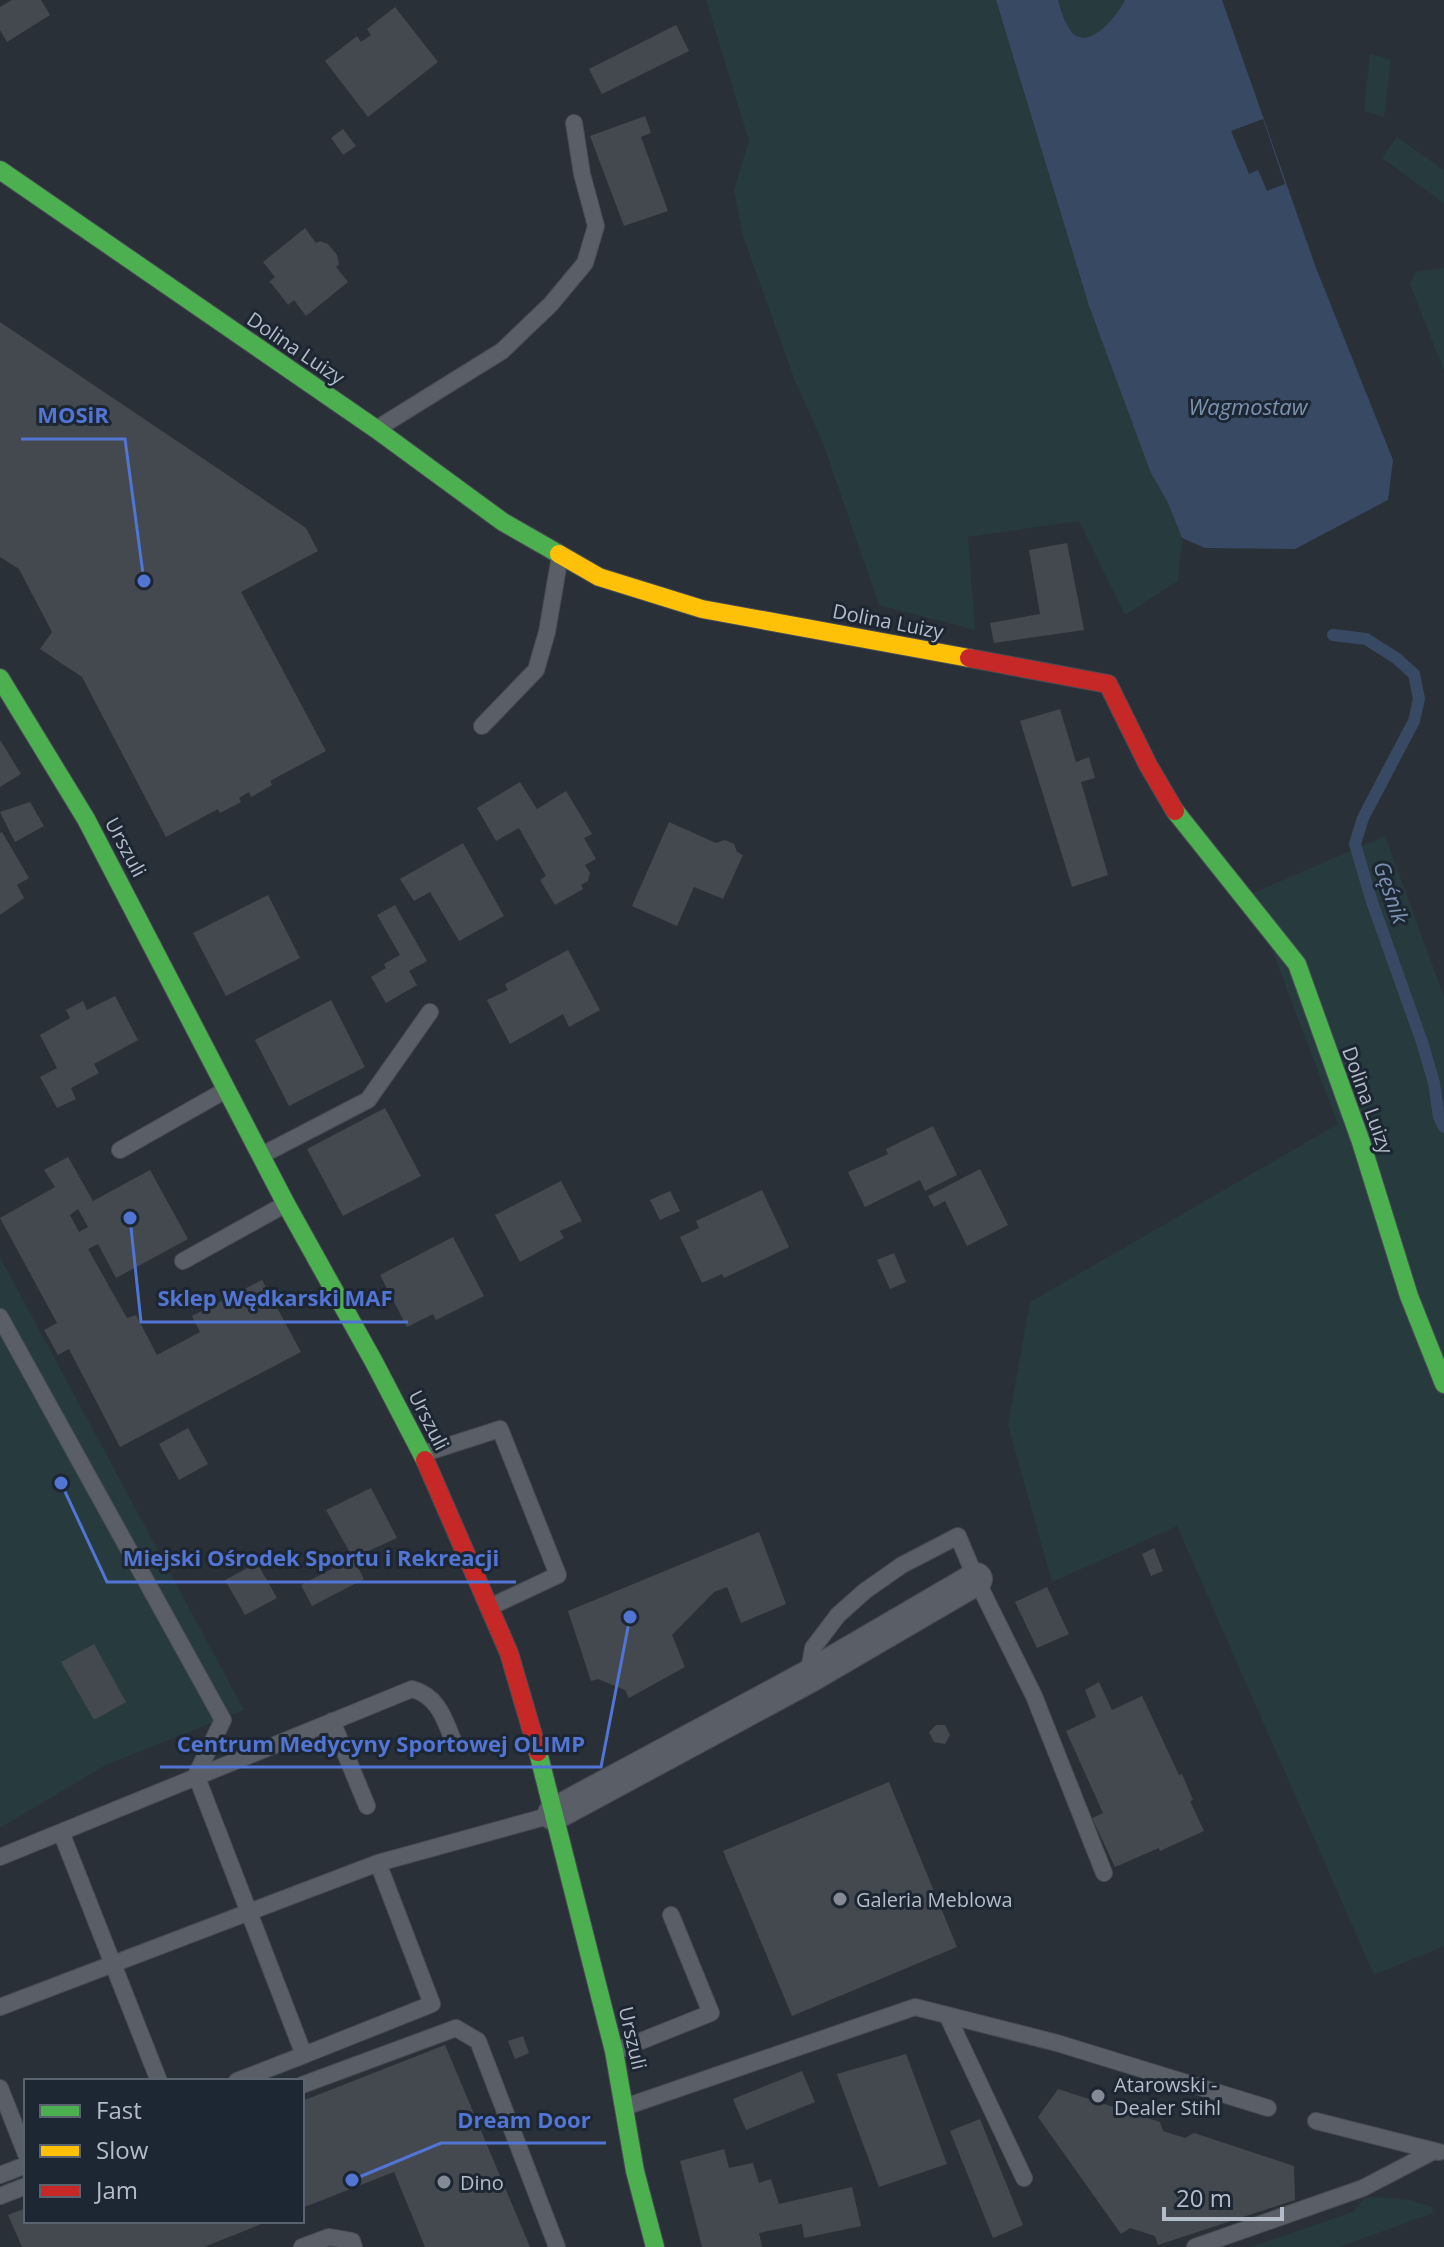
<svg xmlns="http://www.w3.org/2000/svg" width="1444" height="2247" font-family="'Open Sans',sans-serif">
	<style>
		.green { fill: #273a3e }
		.water { fill: #384963 }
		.pier { fill: #2a3038 }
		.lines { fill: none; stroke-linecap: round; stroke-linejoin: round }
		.stream { stroke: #384963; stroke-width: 12 }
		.building { fill: #444950; fill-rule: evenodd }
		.lane-casing { stroke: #484c53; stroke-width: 18 }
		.street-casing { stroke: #484c53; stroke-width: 34 }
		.fast-casing { stroke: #484c53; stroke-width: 20 }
		.slow-casing { stroke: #484c53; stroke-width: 20 }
		.jam-casing { stroke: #484c53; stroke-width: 20 }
		.lane { stroke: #5a5e66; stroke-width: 16 }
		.street { stroke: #5a5e66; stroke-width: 32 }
		.fast { stroke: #4caf50; stroke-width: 18 }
		.slow { stroke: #ffc107; stroke-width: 18 }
		.jam { stroke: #c62828; stroke-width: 18 }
		.poi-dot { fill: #848b96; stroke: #1d2633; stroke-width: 3 }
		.labels { text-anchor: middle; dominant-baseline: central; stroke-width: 6; stroke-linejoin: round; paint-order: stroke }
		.street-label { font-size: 20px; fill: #b4bcc9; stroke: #1d2633 }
		.poi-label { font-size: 20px; fill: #b4bcc9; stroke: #1d2633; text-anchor: start }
		.water-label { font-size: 22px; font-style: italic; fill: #7c92b1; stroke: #1d2633 }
		.leader { fill: none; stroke: #5274d3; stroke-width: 3 }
		.callout-dot { fill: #5274d3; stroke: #1d2633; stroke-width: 3 }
		.callout-label { font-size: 22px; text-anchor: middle; font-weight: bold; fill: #5274d3; stroke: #1d2633; stroke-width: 6; stroke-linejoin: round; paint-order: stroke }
	</style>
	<rect width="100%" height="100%" fill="#2a3038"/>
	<path class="green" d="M706,0h290l93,306 61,165 18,32 14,35 -4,43 -53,34 -46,-94 -111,16 7,93 -96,-25 -56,-162 -28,-62 -52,-145 -9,-46 15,-49z
		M1058,0h67v1c-7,13 -31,46 -49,34 -11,-7 -14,-24 -18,-35z
		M1370,54l21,5 -7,58 -20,-6z
		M1397,137l47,33v33l-62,-45z
		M1444,268v103l-34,-87 6,-12z
		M1385,836l59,161v949l-70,29 -197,-449 -125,56 -44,-157 22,-123 308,-178 -87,-230z
		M0,1257l244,453 -138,55 -106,63z
		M1381,2197l29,3 22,7 1,6 -94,34h-89l103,-35 12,-14z"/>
	<path class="water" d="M996,0h62c3,10 6,22 13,31 17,22 47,-16 54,-31h97l94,268 77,192 -5,40 -93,49 -90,-1 -23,-10 -14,-35 -18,-32 -61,-165z"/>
	<path class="pier" d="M1263,119l22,65 -18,7 -9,-21 -9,4 -18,-43z"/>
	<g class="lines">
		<path class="stream" d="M1333,635l33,4 30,19 18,16 5,25 -5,22 -51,97 -8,26 17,58 50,140 12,41 5,34 5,10"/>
	</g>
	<path class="building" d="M12,0h29l9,15 -43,27 -7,-12v-23z
		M395,7l43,55 -70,55 -43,-56 32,-25 4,6 10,-7 -4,-6z
		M676,25l13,26 -87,43 -13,-25z
		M645,116l6,17 -10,4 27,74 -44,15 -34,-90z
		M343,129l13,17 -13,9 -12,-17z
		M305,228l11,15 4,-2 8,3 9,11 2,9 -3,3 12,15 -42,34 -12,-16 -6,5 -16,-21 -3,-2 6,-5 -12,-15z
		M0,322l306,206 12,23 -77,41 85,159 -56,30 2,4 -21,12 -2,-5 -10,6 2,4 -21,11 -2,-4 -52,28 -84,-160 -42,-28 12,-17 -33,-63 -19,-12z
		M1067,543l17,87 -90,13 -4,-20 50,-9 -11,-64z
		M1060,709l16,53 13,-5 6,21 -14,4 27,93 -36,12 -52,-166z
		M0,740l21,34 -21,13z
		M520,782l17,27 29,-18 26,43 -8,4 12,21 -11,6 5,8 -2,8 -7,4 2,4 -28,16 -15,-25 6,-4 -27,-48 -23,13 -19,-33z
		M30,802l14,24 -29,16 -15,-30z
		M669,822l47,21 9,-3 9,4 3,8 6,3 -20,44 -29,-12 -17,39 -45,-20z
		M2,832l27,46 -12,7 7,13 -24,17v-82z
		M463,843l41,73 -45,25 -29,-49 -16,9 -14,-22z
		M268,895l32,63 -74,38 -33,-63z
		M395,905l32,56 -18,10 8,14 -31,18 -15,-26 15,-9 -2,-4 16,-9 -23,-40z
		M568,950l32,60 -31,17 -6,-13 -53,30 -23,-44 21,-10 -3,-6z
		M115,996l23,44 -44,24 5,9 -28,15 5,11 -19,9 -17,-31 17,-9 -17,-33 30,-17 -4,-8 17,-9 4,9z
		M331,1000l34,67 -76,39 -34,-66z
		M385,1108l36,68 -78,40 -36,-67z
		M933,1126l24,49 -32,16 -5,-11 -55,27 -17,-35 40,-18 -2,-5z
		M68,1157l25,44 57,-31 38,69 -72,39 -18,-34 -10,5 39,69 9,-3 21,40 43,-23 -8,-16 70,-36 39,72 -181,95 -51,-98 -11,6 -14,-25 13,-7 -57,-105 55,-31 -11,-17zM78,1209l10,18 -9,5 -9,-17z
		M980,1169l28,56 -41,21 -22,-45 -11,6 -6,-11z
		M561,1181l21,40 -22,10 4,7 -44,24 -25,-47z
		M762,1190l27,57 -65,31 -2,-4 -20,9 -22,-46 19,-9 -3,-7z
		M670,1191l10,20 -20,9 -10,-20z
		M453,1237l31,59 -48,24 -3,-6 -26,13 -27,-52z
		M894,1253l12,29 -16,7 -13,-29z
		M188,1428l20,36 -29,16 -20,-36z
		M371,1488l26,50 -44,20 -27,-48z
		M759,1532l27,72 -45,19 -14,-36 -13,5 -42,43 13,32 -56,31 -4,-8 -27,-11 -7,2 -23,-70z
		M1154,1548l9,23 -12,5 -9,-22z
		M353,1558l11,21 -52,27 -11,-21z
		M257,1563l20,35 -32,17 -20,-35z
		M1047,1587l22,47 -32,14 -22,-46z
		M94,1644l32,58 -32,18 -33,-58z
		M1099,1682l13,28 30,-14 37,79 3,-1 11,26 -3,1 14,30 -44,20 -1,-3 -44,19 -23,-49 11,-5 -37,-82 30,-14 -11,-27z
		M936,1725h9l5,10 -5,9 -11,-2 -5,-10z
		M889,1782l68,165 -165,69 -69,-165z
		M523,2036l6,17 -14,6 -7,-18z
		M445,2045l85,202h-105l-31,-75 -92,36v-107z
		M906,2054l41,110 -68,23 -42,-113z
		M802,2071l13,31 -69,28 -13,-31z
		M1058,2089l102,33 3,9 22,7 9,-5 100,33 1,34 -137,45 -3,-9 -25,-8 -9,6 -83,-117z
		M980,2119l43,106 -30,13 -43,-107z
		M724,2149l5,19 24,-5 6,20 12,-4 8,25 73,-17 9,39 -57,12 -2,-14 -43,9 3,14h-60l-22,-86z
		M26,2208v13h243l-65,26h-182l-14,-32z"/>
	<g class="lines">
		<defs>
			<path id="lane" d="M378,428l124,-77 49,-47 34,-41 11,-37 -14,-52 -8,-51
				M482,726l54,-56 11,-38 13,-76
				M120,1150l104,-59
				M262,1155l106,-55 62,-88
				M183,1261l101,-56
				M0,1317l223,403 -27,55 108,280 -67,26
				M422,1454l78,-25 58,146 -66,31
				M808,1676l5,-28 25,-33 27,-24 37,-26 56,-29 18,43 58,117 70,177
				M332,1721l35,85
				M61,1832l98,249
				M0,1857l412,-168c27,7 33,32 43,56
				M0,2007l378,-144 174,-48
				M947,2015l77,163
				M616,2051l95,-38 -40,-98
				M304,2055l128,-51 -54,-141
				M302,2085l154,-57 22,13 79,206
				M0,2088l26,66
				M625,2107l290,-100 142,36 211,65
				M1316,2121l123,31
				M0,2175l26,-10
				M0,2196l26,-10
				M302,2247l27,-10 23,4 2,6
				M1195,2247l168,-59 71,-37"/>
			<path id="street" d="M554,1814l254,-137 168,-98"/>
			<path id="fast" d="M0,170l376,259 127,93 56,32
				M0,678l86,141 200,385 88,158 51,98
				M1175,811l122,153 64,178 48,154 35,88
				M538,1752l76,299 21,120 20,76"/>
			<path id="slow" d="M559,554l40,23 103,32 267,49"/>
			<path id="jam" d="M969,658l139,26 40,81 27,46
				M425,1460l84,193 29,99"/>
		</defs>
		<use href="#lane" class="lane-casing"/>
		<use href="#street" class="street-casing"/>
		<use href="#fast" class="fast-casing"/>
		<use href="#slow" class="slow-casing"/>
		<use href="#jam" class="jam-casing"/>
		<use href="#lane" class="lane"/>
		<use href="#street" class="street"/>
		<use href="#fast" class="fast"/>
		<use href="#slow" class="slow"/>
		<use href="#jam" class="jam"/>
	</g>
	<g class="poi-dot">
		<circle cx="840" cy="1899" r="8"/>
		<circle cx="1098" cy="2096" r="8"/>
		<circle cx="444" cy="2182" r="8"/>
	</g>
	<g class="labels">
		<g class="street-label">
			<text transform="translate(296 348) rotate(34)">Dolina Luizy</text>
			<text transform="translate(888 621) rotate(11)">Dolina Luizy</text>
			<text transform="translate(126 847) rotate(62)">Urszuli</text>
			<text transform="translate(1368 1100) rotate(70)">Dolina Luizy</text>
			<text transform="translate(429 1420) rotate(63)">Urszuli</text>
			<text transform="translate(633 2038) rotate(77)">Urszuli</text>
		</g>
		<g class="poi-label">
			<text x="856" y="1899">Galeria Meblowa</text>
			<text x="1114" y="2084">Atarowski -<tspan x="1114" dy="23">Dealer Stihl</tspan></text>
			<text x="460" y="2182">Dino</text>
		</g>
		<g class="water-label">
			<text x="1248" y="406">Wagmostaw</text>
			<text transform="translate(1392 892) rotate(71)">Gęśnik</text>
		</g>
	</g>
	<path class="leader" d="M144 581L125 439H21M130 1218L141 1322H408M61 1483L107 1582H516M630 1617L601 1767H160M352 2180L441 2143H606"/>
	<g class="callout-dot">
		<circle cx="144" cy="581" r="8"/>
		<circle cx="130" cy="1218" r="8"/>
		<circle cx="61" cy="1483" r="8"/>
		<circle cx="630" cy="1617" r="8"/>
		<circle cx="352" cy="2180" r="8"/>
	</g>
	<g class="callout-label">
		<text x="73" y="423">MOSiR</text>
		<text x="275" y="1306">Sklep Wędkarski MAF</text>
		<text x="311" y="1566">Miejski Ośrodek Sportu i Rekreacji</text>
		<text x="381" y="1752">Centrum Medycyny Sportowej OLIMP</text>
		<text x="524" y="2128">Dream Door</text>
	</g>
	<rect x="24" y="2079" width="280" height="144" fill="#1d2633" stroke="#59626f" stroke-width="2"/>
	<rect x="40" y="2105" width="40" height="12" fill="#4caf50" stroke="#59626f" stroke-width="2"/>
	<text x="96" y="2119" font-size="24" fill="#b4bcc9">Fast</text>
	<rect x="40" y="2145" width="40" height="12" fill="#ffc107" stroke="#59626f" stroke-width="2"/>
	<text x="96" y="2159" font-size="24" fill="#b4bcc9">Slow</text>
	<rect x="40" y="2185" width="40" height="12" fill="#c62828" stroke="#59626f" stroke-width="2"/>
	<text x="96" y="2199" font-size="24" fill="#b4bcc9">Jam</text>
	<path d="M1164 2207v12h118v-12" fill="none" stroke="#b4bcc9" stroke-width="4"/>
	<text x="1176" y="2207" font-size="24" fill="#b4bcc9" stroke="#1d2633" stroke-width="6" paint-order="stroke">20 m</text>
</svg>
